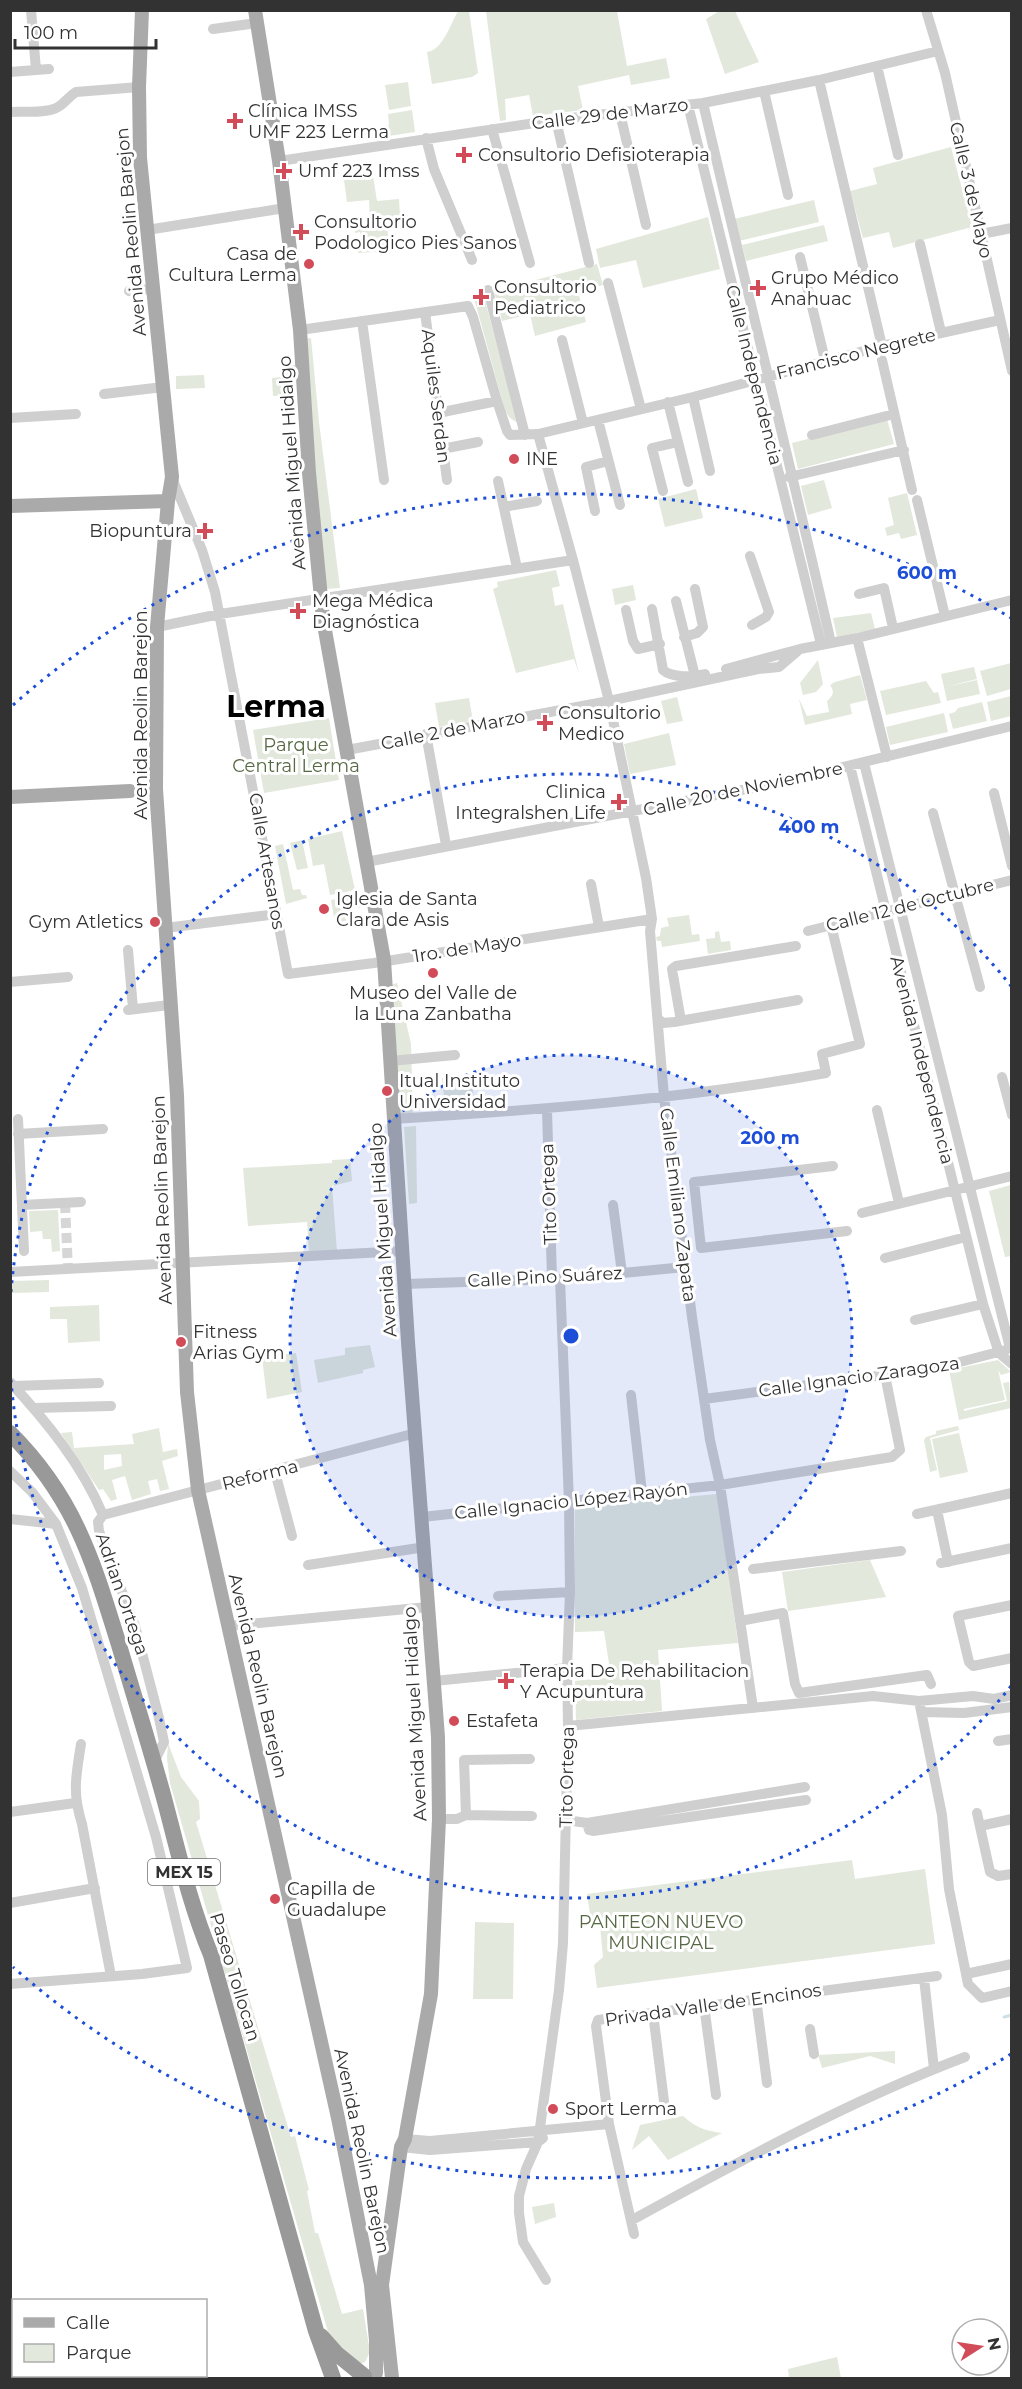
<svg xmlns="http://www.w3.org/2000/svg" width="1022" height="2389" font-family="Montserrat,sans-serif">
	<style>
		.green { fill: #e2e8dc; fill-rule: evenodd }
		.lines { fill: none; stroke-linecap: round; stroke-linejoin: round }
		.stream { stroke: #cedfe8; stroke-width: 3 }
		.minor-tunnel { stroke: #d6d6d6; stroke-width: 10; stroke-dasharray: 10 5; stroke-linecap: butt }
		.minor { stroke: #cfcfcf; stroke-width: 10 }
		.major { stroke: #aaa; stroke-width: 14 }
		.highway { stroke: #999; stroke-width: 16 }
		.ring { fill: none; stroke: #1d4ed8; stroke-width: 3; stroke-dasharray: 3 6 }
		.poi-dot { fill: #d24b59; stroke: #fff; stroke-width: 2 }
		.labels { text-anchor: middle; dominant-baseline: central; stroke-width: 6; stroke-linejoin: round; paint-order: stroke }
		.shield { fill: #fff; stroke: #707070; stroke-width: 1.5 }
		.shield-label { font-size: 16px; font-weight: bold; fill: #323232 }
		.poi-label { font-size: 18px; fill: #323232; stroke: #fff; text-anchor: start }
		.street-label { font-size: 18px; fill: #323232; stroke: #fff }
		.park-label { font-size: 18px; fill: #566944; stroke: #fff }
		.town-label { font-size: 30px; font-weight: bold; fill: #000; stroke: #fff }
		.centre { fill: #1d4ed8; stroke: #fff; stroke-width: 3 }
		.ring-label { font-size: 18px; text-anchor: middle; font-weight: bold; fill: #1d4ed8; stroke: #fff; stroke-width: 6; stroke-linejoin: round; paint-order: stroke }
	</style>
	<rect width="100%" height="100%" fill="#fff"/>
	<path class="green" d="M721,10l14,1 24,51 -34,12 -19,-55z
		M458,11h11l9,62 -6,4 -40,7 -5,-32c16,-2 24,-29 31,-41z
		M486,11h131l10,55 39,-8 4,20 -39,7 -2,-10 -51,11 5,24 -50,6 -4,-21 -24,4 1,21 -6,1z
		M408,82l3,24 -22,4 -4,-25z
		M412,110l3,22 -33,5v-5l7,-7 -1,-11z
		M951,147l21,80 -79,21 -4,-16 -26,6 -13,-47 27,-7 -4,-16z
		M373,176l4,25 22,-2 1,17 -14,2 4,33 -32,2 -2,-10 5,-1 -1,-10 -5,1 -2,-12 17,-3 -1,-18 -22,2 -3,-22z
		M814,200l5,22 -80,19 -5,-22z
		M708,217l12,52 -77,19 -7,-28 -36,8 -4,-19z
		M824,225l4,16 -82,20 -4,-16z
		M597,264l6,21 -25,7 8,30 -51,14 -5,-22 -28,7 -8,-30z
		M484,297l34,126 -8,-5 -5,-7 -31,-113z
		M311,338l8,84 21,166 -15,1 -21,-250z
		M295,365l2,14 -5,4 2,12 -21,1 -1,-18 9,-1v-11z
		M204,375l1,13 -29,1v-13z
		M887,419l7,25 -96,25 -6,-26z
		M824,480l8,28 -24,7 -7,-29z
		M696,489l7,29 -38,9 -7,-28z
		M907,493l10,42 -16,4 -2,-6 -12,3 -2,-8 9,-3 -6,-27z
		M556,570l4,16 -8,2 3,18 8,-2 16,70 -5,-15 -58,14 -23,-84 5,-2 -1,-5z
		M633,585l3,15 -21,5 -3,-16z
		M871,613l4,16 -38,8 -4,-19z
		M818,660l5,24 -7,8 -13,3 -3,-12z
		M1011,663v26l-24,7 -7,-25z
		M974,667l3,12 -32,8 32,-7 3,14 -33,7 -6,-27z
		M860,675l7,25 -17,4 2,10 -47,11 -6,-26 8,17 22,-4 -2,-11c6,-5 8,-9 3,-16l5,-3z
		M926,681l8,12 4,-1 3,11 -55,12 -6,-24z
		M1011,696v20l-20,5 -4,-19z
		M677,697l6,24 -16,3 -6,-23z
		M469,698l4,23 -34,6 -4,-24z
		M982,702l5,19 -34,8 -4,-15 6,-2 3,-4z
		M944,713l4,19 -58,13 -4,-18z
		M329,718l10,62 -75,13 -11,-63z
		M669,733l7,32 -46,9 -6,-30z
		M342,831l13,59 -25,5 -6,-31 -11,2 -5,-27z
		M302,840l6,28 -11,2 -7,-27z
		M283,844l10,46 7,-1 2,6h4l1,3 -21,6 -11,-58z
		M359,895l3,12 -17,3 1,11 -11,2 -4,-23z
		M689,915l3,20 7,-1 1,7 -38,6 -1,-6h-4l-1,-4 4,-1 1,-8 8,-2 -2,-8z
		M719,931l2,11 9,-1 1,9 -23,4 -2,-15 9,-1v-6z
		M397,983l14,61 2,76 -16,1 -6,-136z
		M471,1074l4,33 -14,2 -1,-4 -15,1 -3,-28z
		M416,1126l1,75v2l-8,1 -5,-77z
		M350,1159l2,22 -20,5 5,66 -28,2 -2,-32 -59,4 -5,-58 89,-5v-3z
		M1011,1185v71l-6,1 -16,-66z
		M58,1210l2,41 -8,1 -1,-13h-8l-1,-8 -12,1 -1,-21z
		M49,1280v12l-38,1v-12z
		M99,1305l1,36 -32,2 -1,-24h-17v-12z
		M370,1345l5,22 -12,3v3l-45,10 -4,-23 31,-5v-7z
		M296,1353l6,39 -35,7 -5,-42z
		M998,1360l13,12 -10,3 -3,-5 7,30 -41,9v2l43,-10 -4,-18 6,-1 2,26 -52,12 -10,-50z
		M958,1426l1,4 -29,8 7,32 -7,2 -6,-32 2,-3 10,-3v-3z
		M159,1428l4,24 14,-3 1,7 -16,5 7,28 -9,2 -3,-12 -9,2 3,13 -19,6 -7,-24 -13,4 5,19 -6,2 -8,-12 -4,1 -38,-57 11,-1 2,16 60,-4 -2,-10zM121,1454l1,12 -18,4v-15z
		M959,1433l9,39 -28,6 -8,-39z
		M717,1494l21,149 -80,7 4,61 -86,9 -1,-39 36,-4 -7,-46 -29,1v-125z
		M870,1560l16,37 -98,14 -6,-39z
		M168,1743l13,34 18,24 1,18 -4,3 95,315 4,-1 14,54 -2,1 8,42h3l24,81 21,-5 7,43 -5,10 -9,3 -24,-19 -162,-563 -3,-25z
		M852,1860l3,19 70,-10 10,75 -338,44 -3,-23 9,-8 -3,-31 -9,-5 -4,-27z
		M475,1922l39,1 -1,76h-40z
		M895,2051v13l-25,-8 -48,12 -4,-13z
		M683,2116c12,11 23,15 39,17l-54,27 -19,-24 -17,14 8,-25z
		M554,2203l2,14 -21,7 -3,-17z
		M837,2357l4,21h-52l-1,-9z"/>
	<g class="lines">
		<path class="stream" d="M1004,2017l8,-2"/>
		<path class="minor-tunnel" d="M65,1203l3,67"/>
		<path class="minor" d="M31,10l5,60
			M926,10l19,63 67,298
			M213,29l44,-6
			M877,66l21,89
			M10,72l39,-3
			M819,80l63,266
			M764,91l24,104
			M703,103c42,180 87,359 128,540
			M688,105l133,539
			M10,112c14,-1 37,2 48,-5 7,-4 10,-10 18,-15l63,-5
			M620,113l26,112
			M556,120l33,143
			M492,129l38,134
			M426,138l8,31 38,91
			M279,161l283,-42 141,-16 116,-23 119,-29
			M147,230l138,-22
			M981,234l31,-6
			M920,244l21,88
			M800,257l25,103
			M608,283l33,126
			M488,290l37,145
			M129,291l23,-2
			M425,312l22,168
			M362,321l22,159
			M300,330l168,-24 5,11 24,84 10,30 3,4 28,-1 155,-37 189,-51 118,-26
			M562,340l21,83
			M882,360l30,130
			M104,394l59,-7
			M693,397l17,74
			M668,402l20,80
			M438,413l59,-12
			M10,418l66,-4
			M598,420l22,85
			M538,434l35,126 36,141 37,177 6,41 -2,12 14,166 28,220 18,123 10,45 33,223
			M812,435l82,-21
			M442,449l36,-7
			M789,477l115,-27
			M172,478l30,72 13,42 73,382 86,-11 278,-44
			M498,481l19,87
			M663,491l-11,-43 26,-6
			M917,500l28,116
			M504,507l33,-6
			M595,511l-9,-44 22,-6
			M750,556l19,56 -3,5 -14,8
			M859,594l25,-6 9,40
			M676,601l19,75
			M652,609l11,61c9,8 30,7 42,4
			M626,610l7,31 5,8 22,-5
			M157,627l63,-13 353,-54
			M684,637l13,-4 6,-6 -8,-38
			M857,638l30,119
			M726,669l74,-20 57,-11 155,-38
			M426,734l20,111
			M347,750l262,-49 149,-32 21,-2 21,-18
			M864,763l146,585
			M850,766l133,538 16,49 13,11
			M130,791l26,-2
			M994,793l18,73
			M933,813l47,174
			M366,862l403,-77 243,-59
			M591,884l8,43
			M165,928l112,-14
			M808,931l204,-51
			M128,950l5,59
			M10,982l58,-5
			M128,1010l41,-5
			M658,1019l5,4 11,-1 124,-22
			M681,1021l-9,-52 4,-3 120,-20
			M390,1061l65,-6
			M1002,1077l10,38
			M547,1110l5,168
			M877,1110l22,93
			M18,1119l6,132
			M393,1119c145,-9 290,-20 433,-46l-4,-19 38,-10 -29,-119
			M18,1134l85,-5
			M833,1166l-139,16 7,66 146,-17
			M22,1205l59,-3
			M613,1205l9,68
			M862,1213l150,-37
			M885,1258l81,-21
			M10,1272l393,-21
			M405,1284l155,-5 125,-12
			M915,1320l68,-16
			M10,1382c37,40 72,83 93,133
			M14,1386l85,-3
			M631,1395l11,97
			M704,1399l233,-31 69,-18
			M34,1408l77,-2
			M10,1471l22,21 24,32 26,64 74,249 31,131 -45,6 -132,10
			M275,1472l17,64
			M937,1510l11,52
			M917,1514l95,-21
			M103,1515l313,-82
			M103,1515l-5,7 1,9 36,95 24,92 5,24 -10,20
			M422,1517l298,-32 172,-28 8,-7 -15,-75
			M10,1519l46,5
			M941,1563l71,-15
			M308,1565l117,-18
			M753,1569l148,-18
			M498,1596l72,-4
			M1012,1605l-54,11 11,46 4,4 39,-8
			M740,1621l43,-8 12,71 4,9 128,-18 4,9
			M228,1626l200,-19
			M434,1681l133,-13
			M919,1701l23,114 7,74 19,95 14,14 30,-7
			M922,1712l42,1 48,-6
			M568,1726l305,-30 46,5 54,-5 21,3 18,-4
			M998,1741l14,-2
			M81,1744c-5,32 -9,48 1,80l29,152
			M10,1812l65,-9
			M977,1813l13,59 8,4 14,-2
			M466,1815l-2,-55 66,-1
			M439,1819h18l9,-4 66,1
			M566,1820l21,3 218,-36
			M587,1823l2,7 4,1 213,-31
			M980,1826l32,-7
			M10,1903l85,-15
			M966,1974l46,-10
			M924,1978l10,91
			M756,1998l11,85
			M704,2005l12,90
			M653,2013l11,88
			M810,2029l4,25
			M405,2139l25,2 179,-17
			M401,2147l29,3 108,-8 5,-4
			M632,2220c108,-59 217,-119 333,-163
			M634,2234l-25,-110 -13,-98 2,-6 339,-44
			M546,2280l-23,-38 -4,-29v-17l7,-27 12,-27 21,-152 4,-47 5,-217 -1,-58 3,-76 -1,-90 -9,-223"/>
		<path class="major" d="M142,10l-3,77 1,71 32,319 -4,24 -11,126 -1,162 21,306 10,297 11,98 140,628 33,167 5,55v33
			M255,10l24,151 21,169 9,143 14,146 61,341 24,382 30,395 1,82 -8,175 -26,145 -4,8 -19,138 10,93
			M10,506l158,-5
			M10,797l120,-6"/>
		<path class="highway" d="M10,1433c65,65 83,128 109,212 15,51 31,102 45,153 14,53 26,107 47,157l105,376 17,47
			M321,2336l16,18 27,22"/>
	</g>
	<circle cx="571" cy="1336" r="281" fill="#1d4ed8" fill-opacity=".12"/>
	<g class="ring">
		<circle cx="571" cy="1336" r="281"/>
		<path d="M1011 1686A562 562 0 0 1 11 1380M11 1292A562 562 0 0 1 1011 986"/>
		<path d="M1011 2054A842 842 0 0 1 13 1967M13 705A842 842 0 0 1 1011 618"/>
	</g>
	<g class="poi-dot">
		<path d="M232 112h6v6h6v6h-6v6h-6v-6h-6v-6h6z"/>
		<path d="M461 146h6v6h6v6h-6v6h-6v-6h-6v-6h6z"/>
		<path d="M281 162h6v6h6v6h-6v6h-6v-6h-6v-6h6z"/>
		<path d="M298 223h6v6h6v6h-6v6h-6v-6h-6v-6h6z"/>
		<circle cx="309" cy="264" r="6"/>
		<path d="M755 279h6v6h6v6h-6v6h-6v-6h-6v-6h6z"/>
		<path d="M478 288h6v6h6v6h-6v6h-6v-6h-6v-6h6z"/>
		<circle cx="514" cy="459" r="6"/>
		<path d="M202 522h6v6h6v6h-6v6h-6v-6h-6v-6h6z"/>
		<path d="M295 602h6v6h6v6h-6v6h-6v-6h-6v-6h6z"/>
		<path d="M542 714h6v6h6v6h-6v6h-6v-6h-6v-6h6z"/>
		<path d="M616 793h6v6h6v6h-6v6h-6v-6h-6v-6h6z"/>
		<circle cx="324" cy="909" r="6"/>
		<circle cx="155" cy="922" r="6"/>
		<circle cx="433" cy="973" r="6"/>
		<circle cx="387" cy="1091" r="6"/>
		<circle cx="181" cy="1342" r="6"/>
		<path d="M503 1672h6v6h6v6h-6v6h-6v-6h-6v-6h6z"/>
		<circle cx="454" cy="1721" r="6"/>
		<circle cx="275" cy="1899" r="6"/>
		<circle cx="553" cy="2109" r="6"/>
	</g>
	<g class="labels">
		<rect class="shield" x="148" y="1859" width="72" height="26" rx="4.5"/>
		<g class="shield-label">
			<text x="184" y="1872">MEX 15</text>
		</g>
		<g class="poi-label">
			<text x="248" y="111">Clínica IMSS<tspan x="248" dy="21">UMF 223 Lerma</tspan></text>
			<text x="478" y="155">Consultorio Defisioterapia</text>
			<text x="298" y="171">Umf 223 Imss</text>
			<text x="314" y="222">Consultorio<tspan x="314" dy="21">Podologico Pies Sanos</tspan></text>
			<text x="297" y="254" text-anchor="end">Casa de<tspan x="297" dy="21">Cultura Lerma</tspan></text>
			<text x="771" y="278">Grupo Médico<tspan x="771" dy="21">Anahuac</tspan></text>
			<text x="494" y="287">Consultorio<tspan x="494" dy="21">Pediatrico</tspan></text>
			<text x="526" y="459">INE</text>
			<text x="192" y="531" text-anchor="end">Biopuntura</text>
			<text x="312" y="601">Mega Médica<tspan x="312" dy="21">Diagnóstica</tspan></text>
			<text x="558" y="713">Consultorio<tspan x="558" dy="21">Medico</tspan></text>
			<text x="606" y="792" text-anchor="end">Clinica<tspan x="606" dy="21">Integralshen Life</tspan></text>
			<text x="336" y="899">Iglesia de Santa<tspan x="336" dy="21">Clara de Asis</tspan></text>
			<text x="143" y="922" text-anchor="end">Gym Atletics</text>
			<text x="433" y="993" text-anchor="middle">Museo del Valle de<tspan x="433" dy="21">la Luna Zanbatha</tspan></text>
			<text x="399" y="1081">Itual Instituto<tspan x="399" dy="21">Universidad</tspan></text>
			<text x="193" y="1332">Fitness<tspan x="193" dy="21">Arias Gym</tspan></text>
			<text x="520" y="1671">Terapia De Rehabilitacion<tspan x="520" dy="21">Y Acupuntura</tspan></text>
			<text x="466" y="1721">Estafeta</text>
			<text x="287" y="1889">Capilla de<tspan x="287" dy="21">Guadalupe</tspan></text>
			<text x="565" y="2109">Sport Lerma</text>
		</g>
		<g class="street-label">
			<text transform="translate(610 114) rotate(-7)">Calle 29 de Marzo</text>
			<text transform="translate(971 190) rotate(77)">Calle 3 de Mayo</text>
			<text transform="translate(131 232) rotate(-95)">Avenida Reolin Barejon</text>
			<text transform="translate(856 354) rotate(-14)">Francisco Negrete</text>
			<text transform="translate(754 375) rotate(76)">Calle Independencia</text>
			<text transform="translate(436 396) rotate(83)">Aquiles Serdan</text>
			<text transform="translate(292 463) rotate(-94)">Avenida Miguel Hidalgo</text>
			<text transform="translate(141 715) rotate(-90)">Avenida Reolin Barejon</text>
			<text transform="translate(453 730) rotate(-11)">Calle 2 de Marzo</text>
			<text transform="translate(743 789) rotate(-12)">Calle 20 de Noviembre</text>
			<text transform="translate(267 861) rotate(80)">Calle Artesanos</text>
			<text transform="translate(910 905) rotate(-14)">Calle 12 de Octubre</text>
			<text transform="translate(467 948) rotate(-9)">1ro. de Mayo</text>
			<text transform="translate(922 1060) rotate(76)">Avenida Independencia</text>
			<text transform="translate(549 1194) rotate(-92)">Tito Ortega</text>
			<text transform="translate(162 1200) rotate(-92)">Avenida Reolin Barejon</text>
			<text transform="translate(678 1205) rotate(83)">Calle Emiliano Zapata</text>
			<text transform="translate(383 1230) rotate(-94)">Avenida Miguel Hidalgo</text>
			<text transform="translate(545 1277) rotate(-3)">Calle Pino Suárez</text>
			<text transform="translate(859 1377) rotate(-8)">Calle Ignacio Zaragoza</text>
			<text transform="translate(260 1475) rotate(-14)">Reforma</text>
			<text transform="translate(571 1501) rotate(-6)">Calle Ignacio López Rayón</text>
			<text transform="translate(122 1594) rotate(71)">Adrian Ortega</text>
			<text transform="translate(258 1676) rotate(77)">Avenida Reolin Barejon</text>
			<text transform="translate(415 1714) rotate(-93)">Avenida Miguel Hidalgo</text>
			<text transform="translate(567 1777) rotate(-89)">Tito Ortega</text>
			<text transform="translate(235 1977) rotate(73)">Paseo Tollocan</text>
			<text transform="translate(713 2005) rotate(-8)">Privada Valle de Encinos</text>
			<text transform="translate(362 2151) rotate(78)">Avenida Reolin Barejon</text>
		</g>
		<g class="park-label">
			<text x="296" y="745">Parque<tspan x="296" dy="21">Central Lerma</tspan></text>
			<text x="661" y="1922">PANTEON NUEVO<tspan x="661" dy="21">MUNICIPAL</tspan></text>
		</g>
		<g class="town-label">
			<text x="276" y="706">Lerma</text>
		</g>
	</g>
	<circle cx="571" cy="1336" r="9" class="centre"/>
	<g class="ring-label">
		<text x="927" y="579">600 m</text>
		<text x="809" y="833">400 m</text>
		<text x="770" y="1144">200 m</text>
	</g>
	<rect width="1022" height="2389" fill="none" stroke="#323232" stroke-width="24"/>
	<rect x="12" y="2299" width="195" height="78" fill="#ffffff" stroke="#adadad" stroke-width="1.5"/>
	<rect x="24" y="2318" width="30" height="9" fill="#aaaaaa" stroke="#adadad" stroke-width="1.5"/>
	<text x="66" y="2329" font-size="18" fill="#323232">Calle</text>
	<rect x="24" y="2344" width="30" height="18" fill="#e2e8dc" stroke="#adadad" stroke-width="1.5"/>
	<text x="66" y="2359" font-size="18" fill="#323232">Parque</text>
	<g transform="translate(980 2347) rotate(78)"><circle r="28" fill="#ffffff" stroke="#adadad" stroke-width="1.5"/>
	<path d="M0-4.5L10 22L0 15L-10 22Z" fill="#d24b59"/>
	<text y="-9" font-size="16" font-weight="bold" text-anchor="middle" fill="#323232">N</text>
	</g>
	<path d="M15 39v9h141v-9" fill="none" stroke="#323232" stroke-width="3"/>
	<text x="24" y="39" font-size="18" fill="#323232" stroke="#ffffff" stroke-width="4.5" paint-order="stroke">100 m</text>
</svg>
